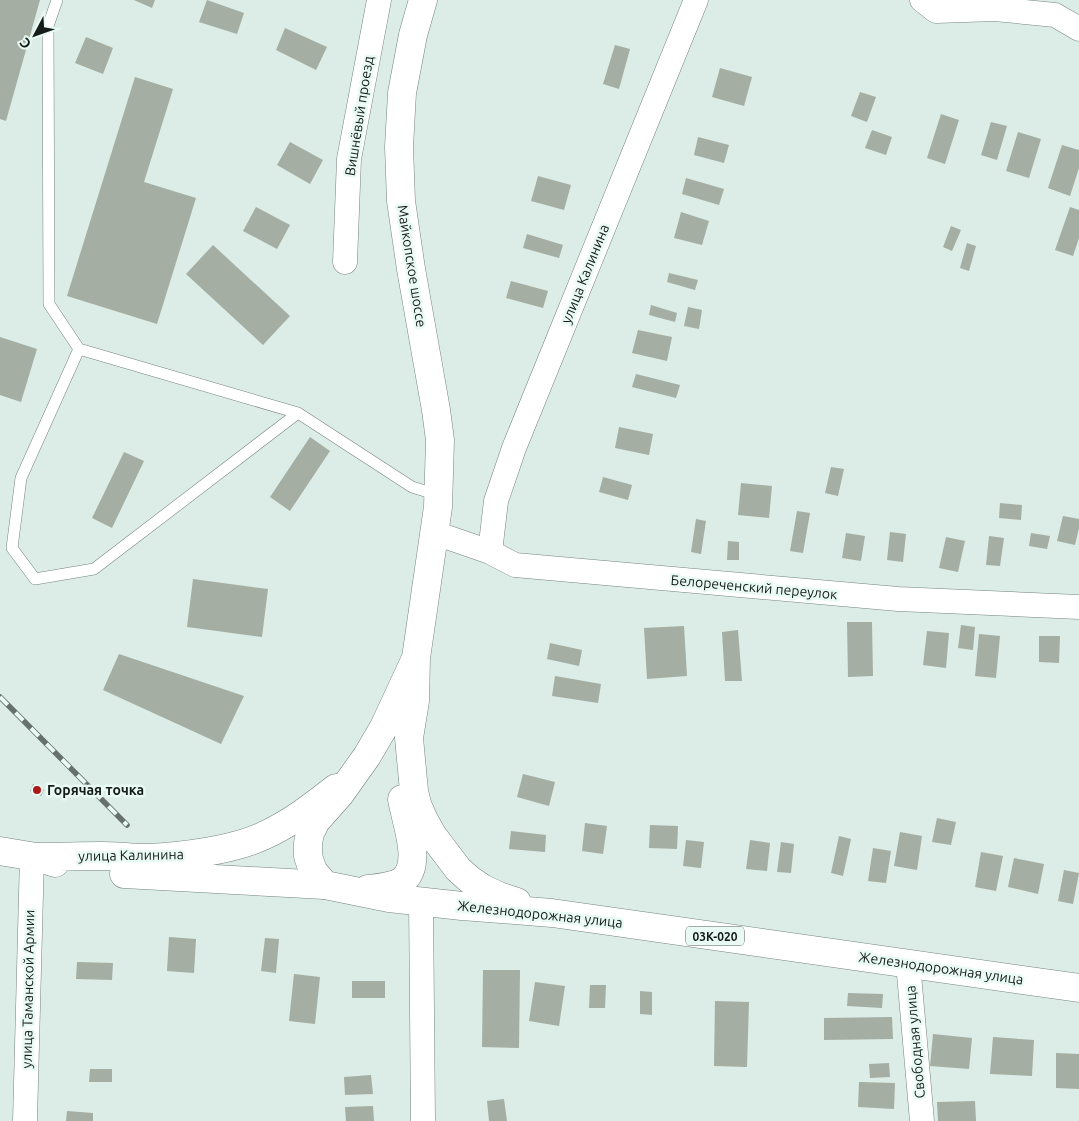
<svg xmlns="http://www.w3.org/2000/svg" width="1079" height="1121" font-family="Ubuntu,sans-serif">
	<style>
		.building { fill: #a4aea3 }
		.lines { fill: none; stroke-linecap: round; stroke-linejoin: round }
		.service-casing { stroke: #75847e; stroke-width: 12 }
		.minor-casing { stroke: #75847e; stroke-width: 25 }
		.secondary-casing { stroke: #75847e; stroke-width: 29 }
		.primary-casing { stroke: #75847e; stroke-width: 29 }
		.service { stroke: #fff; stroke-width: 11 }
		.minor { stroke: #fff; stroke-width: 24 }
		.secondary { stroke: #fff; stroke-width: 28 }
		.primary { stroke: #fff; stroke-width: 28 }
		.rail-casing { stroke: #66706d; stroke-width: 5.5 }
		.rail { stroke: #e9faf4; stroke-width: 4; stroke-dasharray: 11; stroke-linecap: butt }
		.poi-dot { fill: #ab1816; stroke: #e9faf4; stroke-width: 2 }
		.labels { text-anchor: middle; dominant-baseline: central; stroke-width: 5; stroke-linejoin: round; paint-order: stroke }
		.shield { fill: #e9faf4; stroke: #555f5b; stroke-width: 1 }
		.shield-label { font-size: 12px; font-weight: bold; fill: #161c1a }
		.street-label { font-size: 14px; fill: #161c1a; stroke: #e9faf4 }
		.poi-label { font-size: 14px; font-weight: bold; fill: #161c1a; stroke: #e9faf4; text-anchor: start }
	</style>
	<rect width="100%" height="100%" fill="#dcece6"/>
	<path class="building" d="M0,0h40l-34,121 -6,-2z
		M134,0h21l-3,8z
		M207,0l37,13 -7,21 -38,-12z
		M285,28l42,19 -11,23 -40,-20z
		M86,37l27,11 -10,26 -28,-11z
		M615,45l15,4 -11,40 -16,-5z
		M720,68l32,9 -8,29 -32,-9z
		M135,77l38,12 -29,93 52,16 -39,126 -90,-28z
		M860,92l16,5 -9,25 -16,-6z
		M941,114l18,6 -14,44 -18,-6z
		M991,122l16,4 -10,34 -16,-5z
		M872,130l20,7 -6,18 -21,-7z
		M1018,132l23,7 -12,39 -23,-7z
		M698,137l31,8 -5,18 -30,-8z
		M290,142l33,18 -13,24 -33,-19z
		M1062,145l17,5v18l-9,28 -22,-8z
		M538,176l33,9 -7,25 -33,-9z
		M686,178l38,11 -5,16 -37,-11z
		M256,207l34,18 -13,24 -34,-18z
		M1070,207l9,3v28l-6,18 -18,-6z
		M681,212l28,9 -7,24 -28,-7z
		M951,226l10,4 -9,21 -9,-4z
		M527,234l36,11 -4,13 -36,-10z
		M967,243l9,3 -7,25 -9,-3z
		M213,245l77,71 -27,29 -77,-71z
		M669,273l29,7 -3,10 -28,-8z
		M511,281l37,10 -5,17 -37,-10z
		M651,305l26,8 -2,9 -26,-7z
		M688,307l14,3 -3,19 -15,-3z
		M638,330l34,7 -5,24 -35,-8z
		M0,337l37,12 -16,53 -21,-7z
		M636,374l44,11 -4,13 -44,-11z
		M619,427l34,7 -4,21 -34,-7z
		M310,437l20,14 -40,60 -20,-14z
		M124,452l20,9 -32,67 -20,-10z
		M831,467l13,2 -6,27 -13,-3z
		M603,477l29,8 -4,15 -29,-8z
		M741,483l31,3 -3,32 -31,-3z
		M1000,503l22,2 -1,15 -22,-2z
		M797,511l13,2 -7,40 -13,-2z
		M1063,516l16,3v9l-4,17 -18,-4z
		M696,519l10,2 -5,33 -10,-2z
		M890,532l16,2 -3,28 -16,-2z
		M846,533l19,3 -4,25 -19,-3z
		M1031,533l19,3 -3,13 -18,-3z
		M989,536l15,2 -4,28 -14,-1z
		M946,537l19,4 -7,31 -19,-4z
		M728,541l11,1v18h-12z
		M193,579l75,10 -6,48 -75,-10z
		M847,622h25l1,54 -25,1z
		M961,625l14,2 -2,23 -15,-2z
		M684,626l3,50 -40,3 -3,-51z
		M738,630l4,51h-17l-3,-49z
		M927,631l22,2 -3,35 -23,-3z
		M979,634l21,2 -4,42 -21,-2z
		M1039,636h21l-1,27 -20,-1z
		M550,643l32,7 -3,16 -32,-7z
		M119,654l125,42 -23,48 -118,-54z
		M555,676l46,8 -3,19 -46,-7z
		M523,774l32,8 -6,24 -32,-9z
		M33,784l11,6 -3,6 -11,-5z
		M937,818l19,4 -5,23 -19,-3z
		M585,823l22,3 -4,28 -21,-3z
		M650,825l28,1 -1,23 -28,-1z
		M511,831l35,4 -1,17 -36,-3z
		M900,832l22,4 -5,34 -23,-4z
		M839,836l12,3 -8,37 -12,-3z
		M686,840l18,2 -3,26 -18,-2z
		M750,840l20,3 -3,28 -21,-2z
		M781,842l13,2 -3,29 -14,-1z
		M873,848l18,3 -5,32 -18,-2z
		M981,852l22,4 -7,35 -21,-4z
		M1014,858l30,6 -6,30 -30,-7z
		M1064,870l15,3 -6,31 -15,-3z
		M169,937l27,2 -2,34 -27,-2z
		M265,938l14,1 -3,34 -15,-2z
		M77,962l36,1 -1,17 -36,-1z
		M483,970h37l-1,78 -37,-1z
		M294,974l26,3 -5,47 -26,-3z
		M352,981h33v17h-33z
		M535,982l30,4 -6,40 -30,-5z
		M590,985h16l-1,23h-16z
		M640,991l12,1v23l-12,-1z
		M848,993l35,1 -1,14 -35,-2z
		M715,1001l34,1 -2,65 -33,-1z
		M892,1017l1,22 -69,1v-22z
		M933,1034l39,4 -3,31 -39,-3z
		M993,1037l41,3 -2,36 -42,-2z
		M1056,1053l23,1v35l-23,-1z
		M889,1063l1,14 -20,1 -1,-14z
		M90,1069h22v13h-23z
		M371,1075l2,19 -28,1 -1,-18z
		M859,1082l36,1 -1,26 -36,-2z
		M504,1099l3,22h-18l-2,-20z
		M975,1101l1,20h-38l-1,-19z
		M373,1106l1,15h-28l-1,-14z
		M67,1111l26,2v8h-27z"/>
	<g class="lines">
		<defs>
			<path id="service" d="M57,0l-9,26 1,278 30,45 219,64 114,74 26,8
				M79,349l-58,129 -9,70 23,31 59,-10 204,-156"/>
			<path id="minor" d="M922,0l14,11 59,-2 60,6 24,14
				M345,262l4,-103 30,-159
				M435,533l55,19 25,13 383,34 181,8
				M490,552l6,-51 18,-53 182,-448
				M421,901l2,220
				M908,963l14,158
				M25,1121l7,-265"/>
			<path id="secondary" d="M0,851l36,6 19,6
				M36,857c22,0 44,-1 65,-1 16,0 31,2 46,2 33,-1 87,-8 116,-22 27,-12 50,-30 73,-48
				M124,874l201,11"/>
			<path id="primary" d="M423,0l-10,35 -11,58 -3,54 2,54 10,68 25,141 4,30 -2,67 -22,151 -1,43 -6,37 5,53 3,13 7,16 9,16 25,33 11,10 13,9 17,8 18,6
				M416,658l-32,69 -17,29 -27,38 -24,27 -6,12 -2,10v13l5,15 12,14 64,13 73,8 90,7 527,75
				M368,889c11,-1 24,-2 34,-8 22,-16 3,-61 0,-82"/>
		</defs>
		<use href="#service" class="service-casing"/>
		<use href="#minor" class="minor-casing"/>
		<use href="#secondary" class="secondary-casing"/>
		<use href="#primary" class="primary-casing"/>
		<use href="#service" class="service"/>
		<use href="#minor" class="minor"/>
		<use href="#secondary" class="secondary"/>
		<use href="#primary" class="primary"/>
		<defs>
			<path id="rail" d="M0,697l127,128"/>
		</defs>
		<use href="#rail" class="rail-casing"/>
		<use href="#rail" class="rail"/>
	</g>
	<circle class="poi-dot" cx="37" cy="790" r="5"/>
	<g class="labels">
		<rect class="shield" x="686" y="926.5" width="58" height="19" rx="4"/>
		<g class="shield-label">
			<text x="715" y="936">03К-020</text>
		</g>
		<g class="street-label">
			<text transform="translate(359 116) rotate(-81)">Вишнёвый проезд</text>
			<text transform="translate(412 266) rotate(81)">Майкопское шоссе</text>
			<text transform="translate(585 274) rotate(-68)">улица Калинина</text>
			<text transform="translate(754 587) rotate(5)">Белореченский переулок</text>
			<text transform="translate(131 855) rotate(-1)">улица Калинина</text>
			<text transform="translate(540 914) rotate(6)">Железнодорожная улица</text>
			<text transform="translate(941 968) rotate(8)">Железнодорожная улица</text>
			<text transform="translate(28 989) rotate(-89)">улица Таманской Армии</text>
			<text transform="translate(915 1042) rotate(-95)">Свободная улица</text>
		</g>
		<g class="poi-label">
			<text x="47" y="790">Горячая точка</text>
		</g>
	</g>
	<g transform="translate(35 35) rotate(229)" stroke="#e9faf4" stroke-width="4" paint-order="stroke">
	<path d="M0-4L9 19L0 12L-9 19Z" fill="#161c1a"/>
	<text y="-8" font-size="14" font-weight="bold" text-anchor="middle" fill="#161c1a">С</text>
	</g>
</svg>
